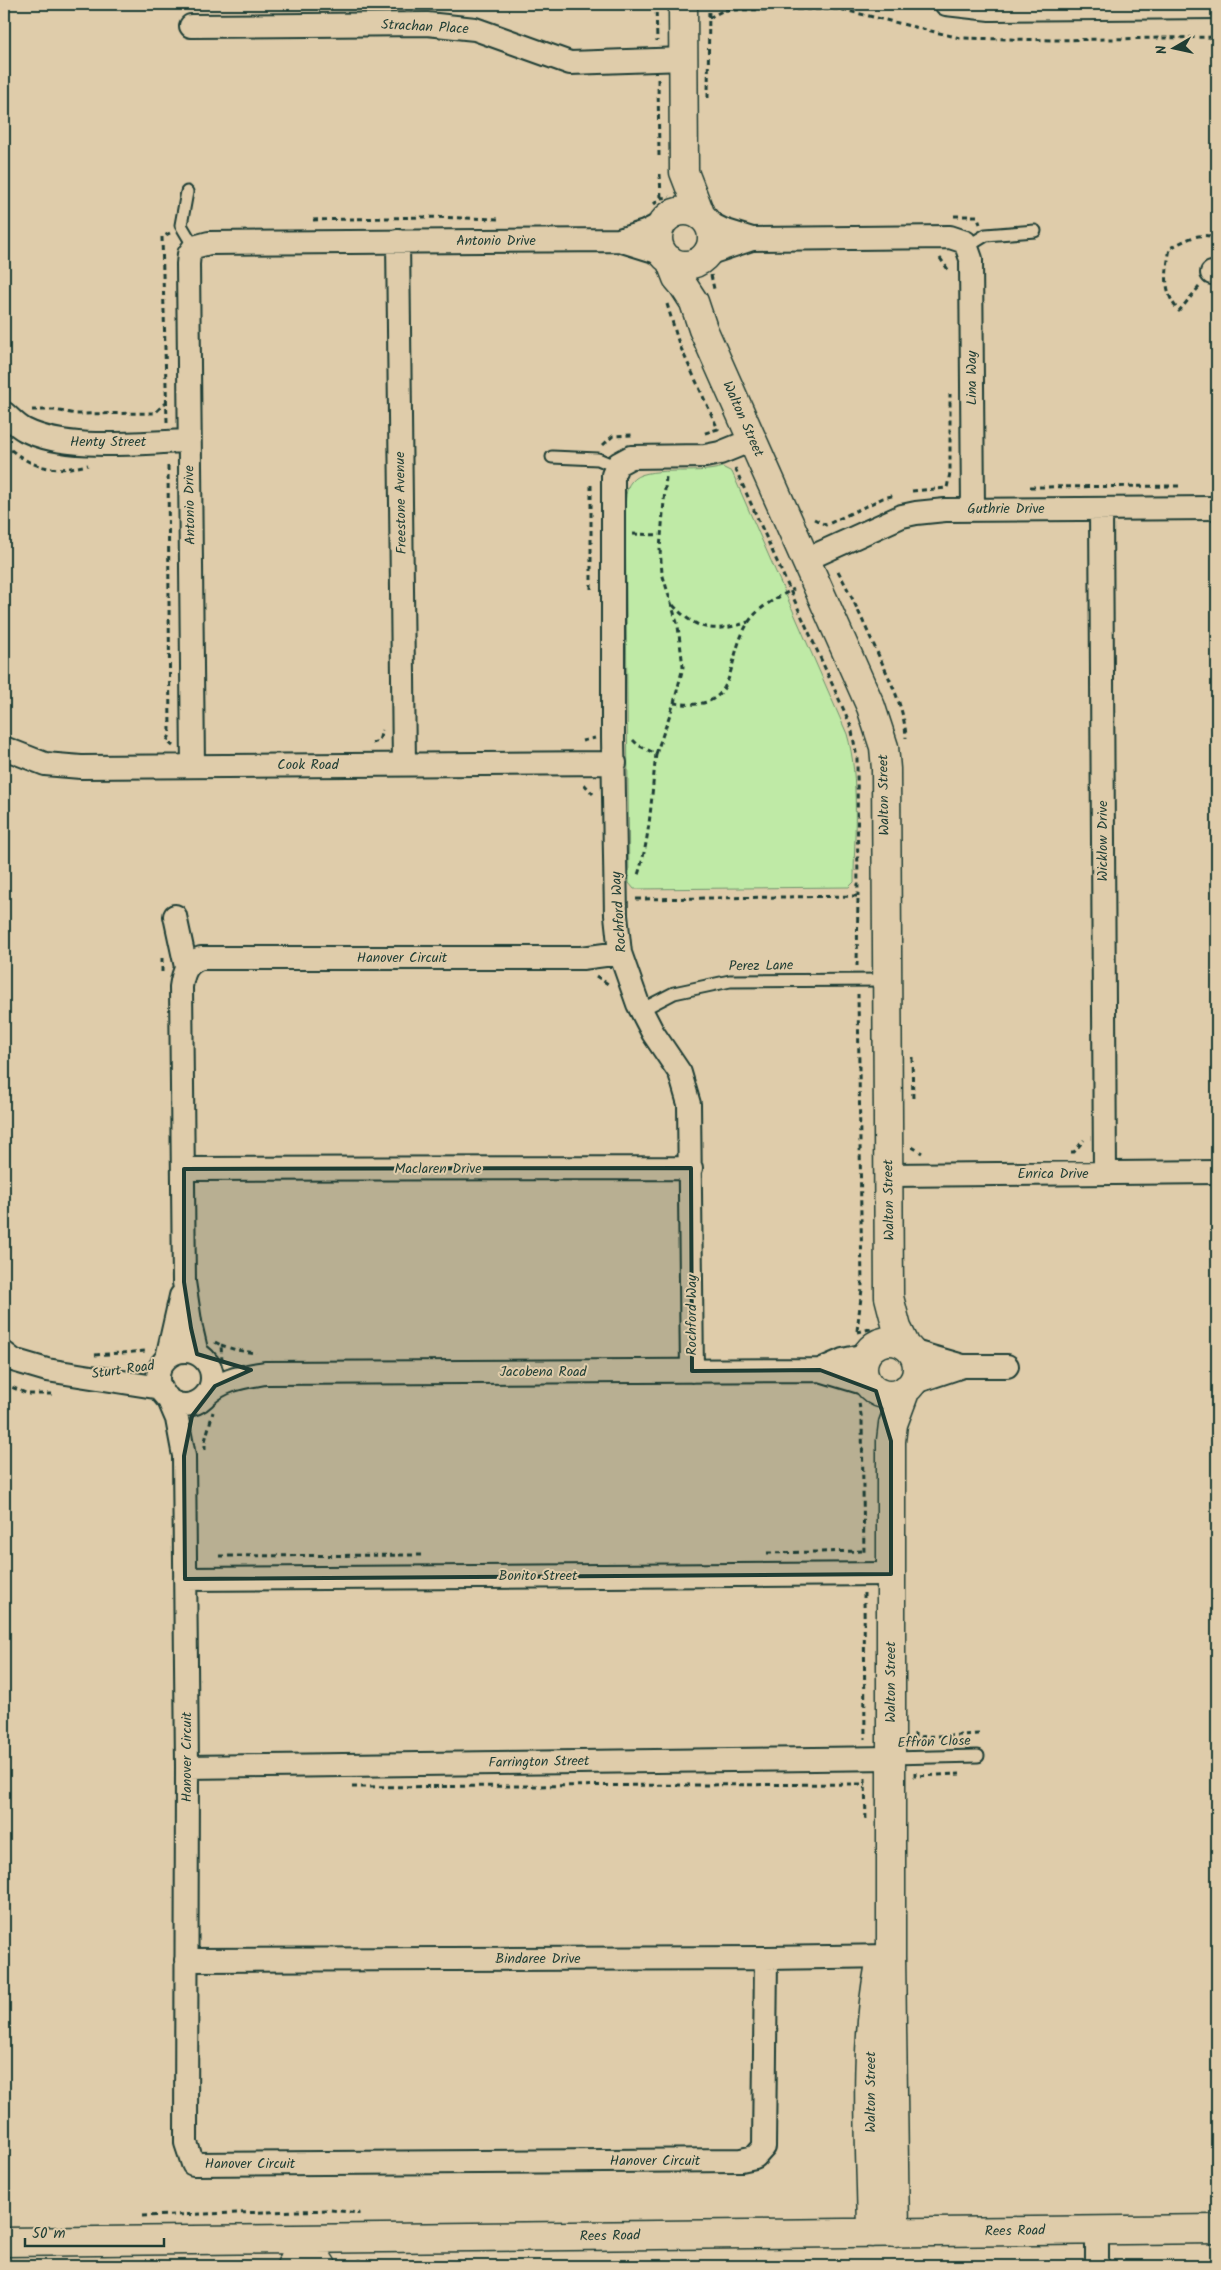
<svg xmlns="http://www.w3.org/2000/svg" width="1221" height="2270" font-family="Kalam,sans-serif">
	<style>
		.green { fill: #bfeaa6; stroke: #6f946d }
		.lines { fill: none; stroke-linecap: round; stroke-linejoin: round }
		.service-casing { stroke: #1f3d34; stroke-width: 15 }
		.minor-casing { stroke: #1f3d34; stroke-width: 26 }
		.tertiary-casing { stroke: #1f3d34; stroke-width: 31 }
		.path { stroke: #1f3d34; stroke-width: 3; stroke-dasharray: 5 4; stroke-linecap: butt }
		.service { stroke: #dfccaa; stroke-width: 11 }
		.minor { stroke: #dfccaa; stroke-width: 22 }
		.tertiary { stroke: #dfccaa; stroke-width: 28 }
		.marked { fill: #1f3d34; fill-opacity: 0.2; stroke: #1f3d34; stroke-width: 4; stroke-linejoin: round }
		.labels { text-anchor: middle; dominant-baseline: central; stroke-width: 4; stroke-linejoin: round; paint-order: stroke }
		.street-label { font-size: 14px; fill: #1f3d34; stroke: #dfccaa }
	</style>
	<rect width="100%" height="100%" fill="#dfccaa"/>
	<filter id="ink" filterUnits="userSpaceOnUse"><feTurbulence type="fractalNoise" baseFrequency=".02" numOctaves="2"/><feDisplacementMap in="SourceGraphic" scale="10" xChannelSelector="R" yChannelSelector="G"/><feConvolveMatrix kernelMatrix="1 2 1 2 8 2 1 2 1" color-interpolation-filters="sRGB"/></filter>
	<g filter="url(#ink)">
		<path class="green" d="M722,467l10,5 115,262c13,44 7,102 7,148l-5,5 -215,2 -5,-6 -4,-375c1,-8 0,-19 6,-26 12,-18 68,-6 91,-15z"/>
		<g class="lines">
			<defs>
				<path id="service" d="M187,192l-6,33 13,22
					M968,246l18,-11 49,-4
					M552,457l46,2 19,8
					M641,1010l33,-17 56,-12 157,-1
					M891,1758l87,-2"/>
				<path id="minor" d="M946,4l44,5 227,-2
					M191,26l236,-2 48,5 95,34 114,-4
					M707,222l16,8 29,9 198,-2 15,5 6,17 2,251
					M619,240l26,-8 18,-9
					M398,241l6,523
					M707,254l45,-15
					M1212,273h5
					M4,413c6,5 13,13 21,17 45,22 114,12 164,11
					M1101,509l4,664
					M805,560l97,-44 14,-3 29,-3 272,-2
					M4,748l41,16 36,3 534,-4
					M193,766l-5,-502 1,-10 5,-7 15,-4 410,-3 45,14
					M175,916l11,51
					M184,1169l507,-1
					M888,1175l329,-3
					M911,1351l52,15h44
					M158 1378a27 27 0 1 1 54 0a27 27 0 1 1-54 0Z
					M4,1353l9,7 34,10 114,18
					M197,1354l-6,-26 -7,-46 -3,-295c2,-14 5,-24 20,-29h381l38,-5
					M167,1358l14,-62
					M820,1370l23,-10 23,-5
					M692,1371l-3,-267 -9,-31 -27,-40 -15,-29 -18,-51 -4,-38 -3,-177v-263l5,-11 13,-7 74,-1 15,-3 32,-13
					M912,1383l51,-17
					M206,1395c17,-16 37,-18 59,-22l555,-3 50,15
					M168,1398l9,21 7,37 3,311 -1,376 7,21 548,-4 14,-3 9,-10 2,-189
					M185,1579l706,-5
					M187,1767l704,-9
					M186,1960l580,-2 125,-2
					M1097,2230v36"/>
				<path id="tertiary" d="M683,4l1,168 17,44
					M658 238a27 27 0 1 1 54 0a27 27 0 1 1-54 0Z
					M670,260l7,18 6,7 11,17 9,27 168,378 13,40 2,22 3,528 8,31 9,18
					M863 1368a27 27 0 1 1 54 0a27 27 0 1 1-54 0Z
					M872,2233c-1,-86 -9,-180 7,-264
					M895,2233l-4,-277v-515l2,-17 13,-35
					M4,2242l1213,-13
					M291,2266l13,-27 18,27"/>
			</defs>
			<use href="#service" class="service-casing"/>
			<use href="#minor" class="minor-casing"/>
			<use href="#tertiary" class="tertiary-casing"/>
			<path class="path" d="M656,4l1,37
				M709,18l15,-8 116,-1 120,29 96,2 161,-3
				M658,79l1,77
				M708,98l1,-94
				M660,174l1,24
				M654,204l7,-6 9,-1
				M954,216h23l3,8
				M313,220l112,-3 75,2
				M940,258l9,13
				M711,275l3,14
				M1199,287l-20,24c-17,-19 -13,-40 -9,-63 16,-8 30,-17 47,-10
				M667,304l12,40 39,85 -16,5
				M32,410h22l22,4 79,-1 10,-10
				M167,422l-5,-185 8,-4
				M4,444c28,25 48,29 84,21
				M603,445l10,-9 20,-1
				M168,466l2,269 -3,6 6,5
				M735,468l116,258 6,32 1,138
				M591,485v104
				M1030,487l152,-1
				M912,491l35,-3 3,-15v-79
				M814,519l12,6 57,-27 13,-3
				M633,534l27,1
				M838,571c15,27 27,55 40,83 12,26 27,55 28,84
				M673,605c23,26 43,28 75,17
				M674,703c68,10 49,-40 74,-80 10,-16 30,-26 46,-34
				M633,740l5,5 18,9c-5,42 -5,83 -19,124
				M582,741l13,-3
				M372,743l7,-2 3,-11
				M656,754l18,-51 9,-36 -5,-41 -16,-53 -2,-24 6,-72
				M584,784l9,10
				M636,899l222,-3 -1,70
				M162,958v14
				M596,976l12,8
				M912,1057l1,43
				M912,1147l10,6
				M1071,1152h3l10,-12
				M857,1331l5,-42 -4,-295
				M857,1332l17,-4
				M215,1342l6,3 1,17
				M221,1345l15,5 20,3
				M95,1355l51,-4
				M4,1384l24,10h28
				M859,1403l3,18 2,133
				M205,1450v-9l8,-29
				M767,1553l97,-2
				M219,1556l202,-1
				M864,1593l1,146
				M915,1733v4l66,-3
				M915,1772v4l45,-2
				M865,1778l1,44
				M352,1787l514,-3
				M142,2216l188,-6 28,3v2
				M360,2259v7"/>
			<use href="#service" class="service"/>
			<use href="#minor" class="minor"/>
			<use href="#tertiary" class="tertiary"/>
		</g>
	</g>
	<path class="marked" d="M691,1168l1,203 128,-1 56,21 15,50v133l-706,5 -1,-123 8,-40 23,-30 36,-16 -54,-16 -6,-26 -7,-46v-113z"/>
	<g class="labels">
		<g class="street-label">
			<text transform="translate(425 27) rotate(3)">Strachan Place</text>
			<text x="496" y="241">Antonio Drive</text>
			<text transform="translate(972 378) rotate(-90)">Lina Way</text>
			<text transform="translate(743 419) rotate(66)">Walton Street</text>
			<text x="108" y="442">Henty Street</text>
			<text transform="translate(401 503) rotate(-91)">Freestone Avenue</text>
			<text transform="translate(190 505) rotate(-91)">Antonio Drive</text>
			<text x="1006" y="509">Guthrie Drive</text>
			<text x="308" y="765">Cook Road</text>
			<text transform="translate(884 795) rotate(-91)">Walton Street</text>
			<text transform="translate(1103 841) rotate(-90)">Wicklow Drive</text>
			<text transform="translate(619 912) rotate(-94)">Rochford Way</text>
			<text x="402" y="958">Hanover Circuit</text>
			<text transform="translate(761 966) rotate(-1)">Perez Lane</text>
			<text x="438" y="1169">Maclaren Drive</text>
			<text x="1053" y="1174">Enrica Drive</text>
			<text transform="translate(889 1200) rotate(-91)">Walton Street</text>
			<text transform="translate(692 1315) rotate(-90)">Rochford Way</text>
			<text transform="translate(123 1370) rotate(-8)">Sturt Road</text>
			<text x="543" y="1372">Jacobena Road</text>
			<text x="538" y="1576">Bonito Street</text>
			<text transform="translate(891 1682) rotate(-90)">Walton Street</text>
			<text transform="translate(934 1742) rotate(-2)">Effron Close</text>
			<text transform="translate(187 1757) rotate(-90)">Hanover Circuit</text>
			<text transform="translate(539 1762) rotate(-1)">Farrington Street</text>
			<text x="538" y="1959">Bindaree Drive</text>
			<text transform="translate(871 2092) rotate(-90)">Walton Street</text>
			<text x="655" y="2161">Hanover Circuit</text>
			<text x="250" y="2164">Hanover Circuit</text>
			<text transform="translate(1015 2231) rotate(-1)">Rees Road</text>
			<text transform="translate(610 2236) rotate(-1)">Rees Road</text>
		</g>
	</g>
	<rect width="1221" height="2270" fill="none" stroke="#dfccaa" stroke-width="20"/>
	<rect x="10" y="10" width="1201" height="2250" fill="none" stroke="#1f3d34" stroke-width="2" filter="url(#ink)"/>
	<g transform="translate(1174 48) rotate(261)" stroke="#dfccaa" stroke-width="4" paint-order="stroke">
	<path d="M0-4L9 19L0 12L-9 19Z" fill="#1f3d34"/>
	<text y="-8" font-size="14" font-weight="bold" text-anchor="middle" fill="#1f3d34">N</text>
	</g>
	<path d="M25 2238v8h139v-8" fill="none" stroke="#1f3d34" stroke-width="2.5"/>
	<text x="32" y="2238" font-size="15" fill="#1f3d34" stroke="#dfccaa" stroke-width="4" paint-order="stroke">50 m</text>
</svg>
